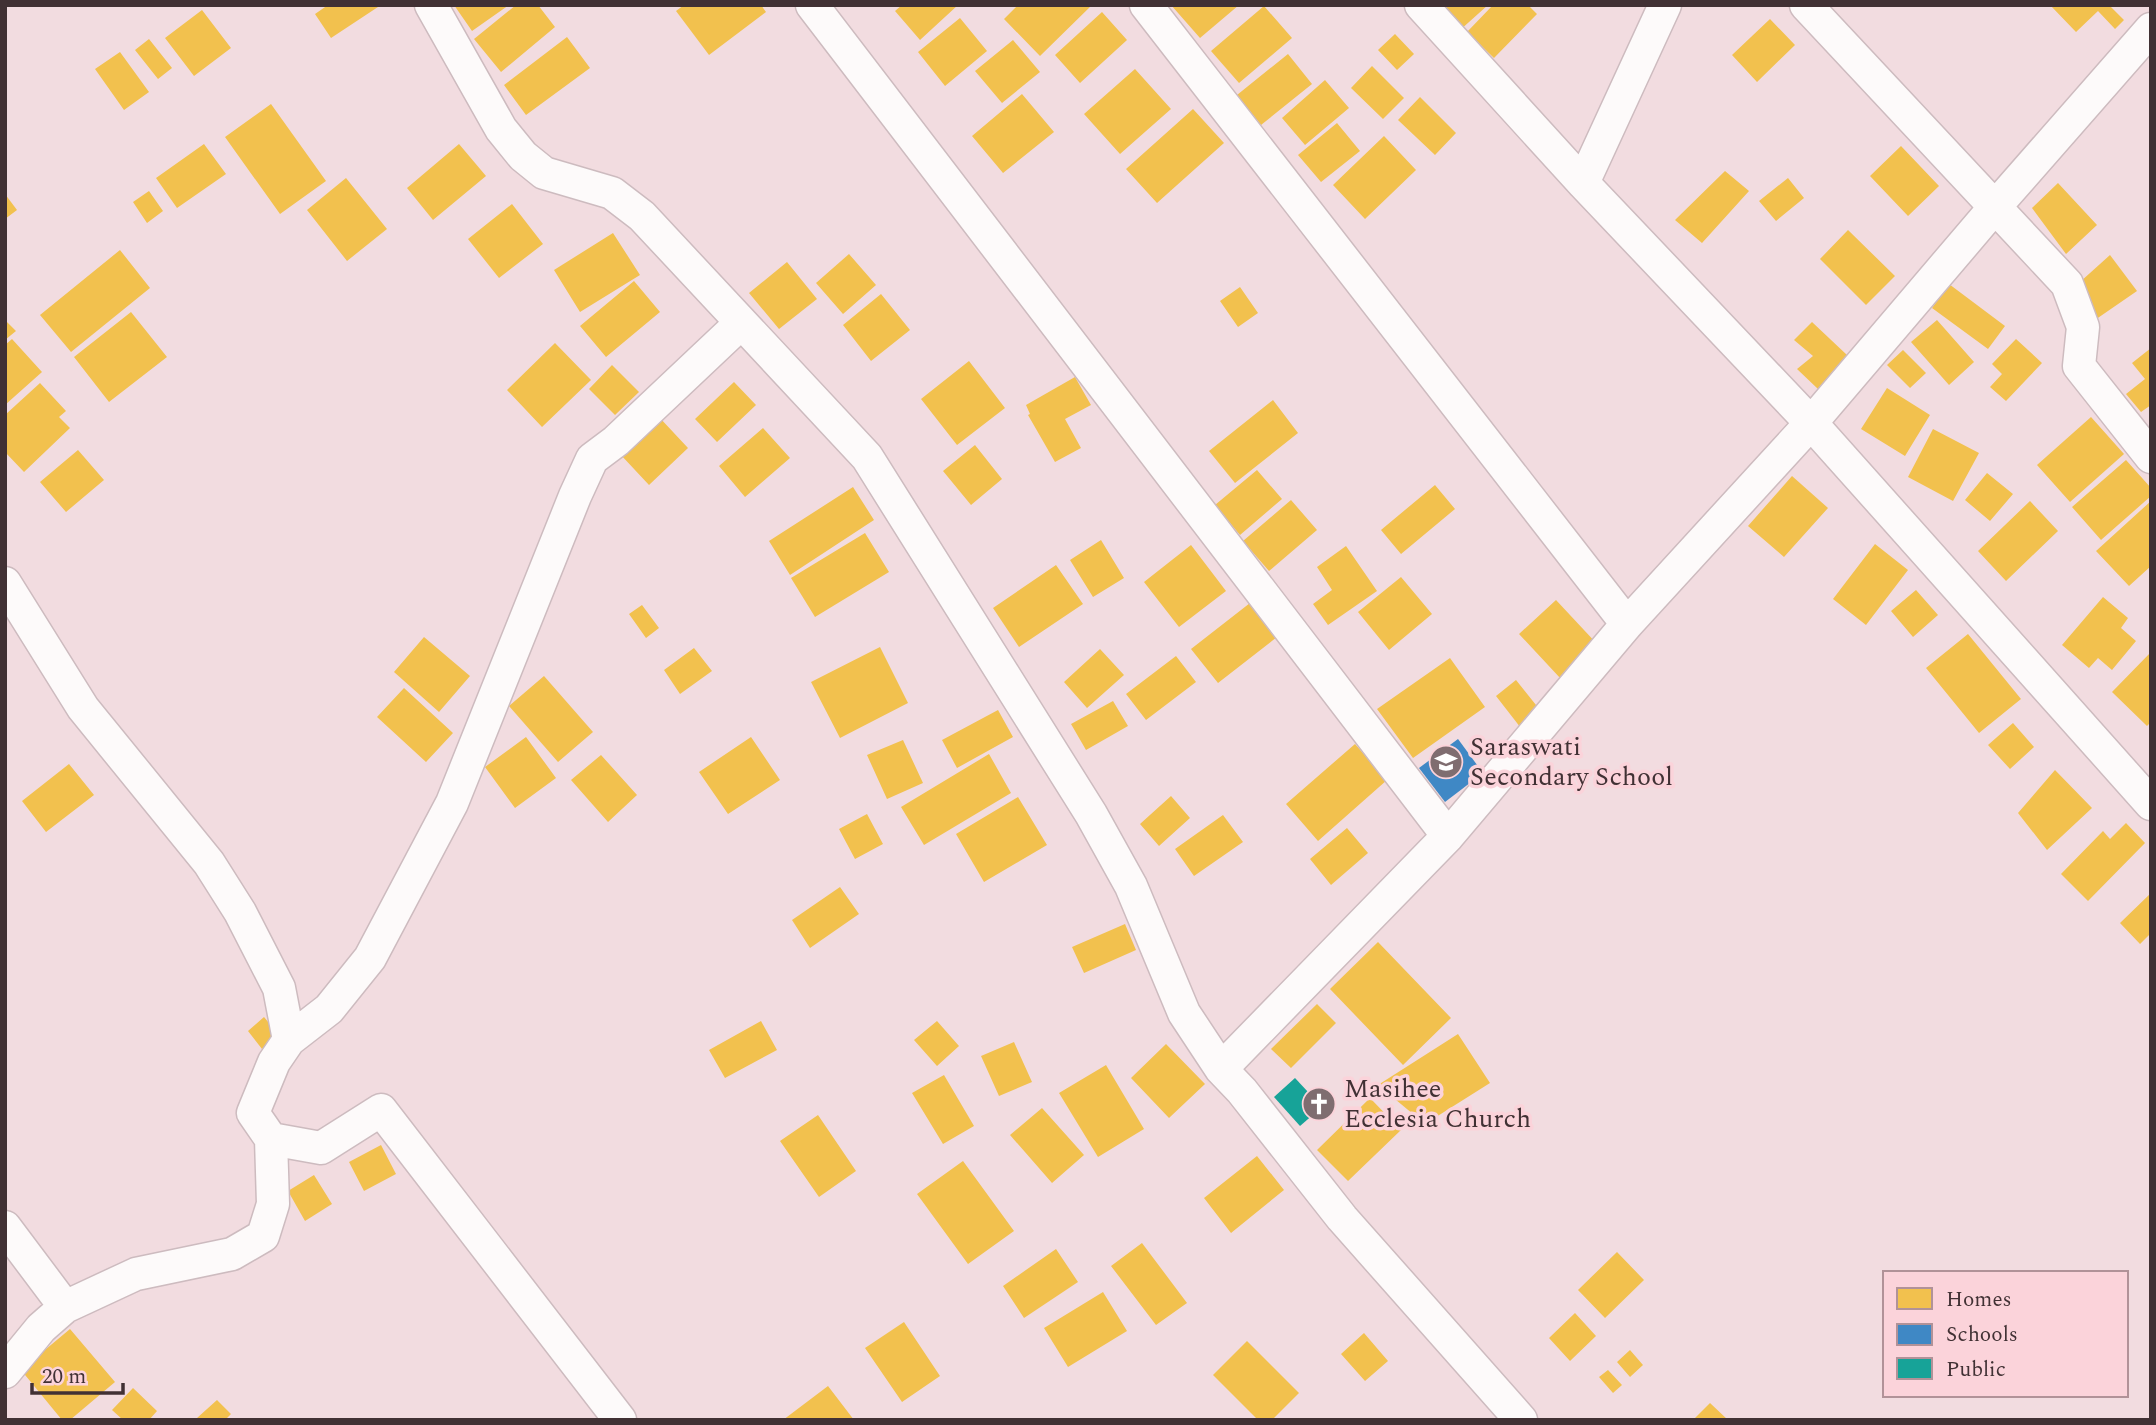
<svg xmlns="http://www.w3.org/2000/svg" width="2156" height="1425" font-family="Spectral,serif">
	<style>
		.homes { fill: #f2c14e }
		.schools { fill: #3f88c5 }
		.public { fill: #17a398 }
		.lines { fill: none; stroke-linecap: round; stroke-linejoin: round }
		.minor-casing { stroke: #cdbbbf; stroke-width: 35 }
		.minor { stroke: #fdfafa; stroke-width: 32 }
		.labels { text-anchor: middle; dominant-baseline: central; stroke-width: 7; stroke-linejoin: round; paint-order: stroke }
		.poi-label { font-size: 26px; fill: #413134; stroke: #fbd3da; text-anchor: start }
	</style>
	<rect width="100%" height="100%" fill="#f2dce0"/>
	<path class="homes" d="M328,5h53l-50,33 -16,-24z
		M454,5h55l-37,26z
		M516,5h22l17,22 -54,45 -27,-33z
		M684,5h77l5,7 -57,43 -33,-44z
		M902,5h56l-38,35 -25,-29z
		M1018,5h74l-52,51 -36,-37z
		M1171,5h68l-39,33z
		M1435,5h53l-29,26z
		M1493,5h35l9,9 -43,44 -27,-26z
		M2050,5h59l15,15 -9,9 -17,-18 -22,21z
		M1264,6l28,32 -53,45 -28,-32z
		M202,10l29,38 -37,28 -29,-38z
		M1102,12l25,28 -47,43 -25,-28z
		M960,18l27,33 -42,35 -27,-34z
		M1770,19l25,26 -38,37 -25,-27z
		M1395,34l19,20 -17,16 -19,-20z
		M567,37l23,31 -64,47 -22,-30z
		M149,39l23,29 -14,11 -23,-29z
		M1013,40l27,32 -38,31 -27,-32z
		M120,52l29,40 -25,18 -29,-41z
		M1288,54l24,30 -51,41 -24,-30z
		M1372,66l32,32 -21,21 -32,-31z
		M1135,69l36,40 -51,45 -36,-40z
		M1325,80l24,28 -44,37 -23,-27z
		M1022,94l32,38 -51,41 -31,-37z
		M1420,97l36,36 -21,22 -37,-35z
		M271,104l55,77 -46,33 -55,-77z
		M1193,109l31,34 -67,60 -31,-34z
		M1337,123l23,28 -39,31 -23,-27z
		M1384,136l32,34 -51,49 -32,-34z
		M204,144l22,30 -49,34 -21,-30z
		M459,144l27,32 -53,44 -26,-32z
		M1901,146l38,40 -31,30 -38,-40z
		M1725,171l24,20 -47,52 -27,-23z
		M346,178l41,51 -40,32 -40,-51z
		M1788,178l16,20 -28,23 -17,-20z
		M2058,183l39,42 -31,29 -34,-46z
		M149,191l14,20 -16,12 -14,-21z
		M5,194l12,16 -12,9z
		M512,204l31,40 -44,34 -31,-39z
		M1848,230l47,46 -29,29 -46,-46z
		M613,233l27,42 -60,37 -26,-42z
		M120,250l30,38 -79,64 -31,-37z
		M849,254l27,31 -33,29 -27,-31z
		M2110,255l27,36 -45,31 -12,-40z
		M787,262l30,37 -38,30 -30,-36z
		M634,281l26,31 -54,45 -26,-31z
		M1949,284l56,42 -17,23 -56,-41z
		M1240,287l18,26 -20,14 -18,-26z
		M881,294l29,36 -39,31 -28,-36z
		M131,312l36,45 -58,45 -35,-45z
		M5,320l11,11 -11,9z
		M1937,320l37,42 -25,23 -38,-43z
		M1812,322l35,33 -29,34 -21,-20 16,-13 -19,-16z
		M12,339l30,33 -37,33v-60z
		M2016,339l26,24 -36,38 -16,-14 12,-13 -10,-10z
		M555,343l36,37 -49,47 -35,-37z
		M2151,348v57l-10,7 -15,-18 19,-15 -13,-16z
		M1903,350l23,23 -16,15 -23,-23z
		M969,361l36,47 -48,37 -36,-46z
		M612,365l27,27 -24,23 -26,-26z
		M1075,377l16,28 -26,14 16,29 -26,14 -27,-47 2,-1 -4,-9z
		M734,382l22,23 -39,37 -22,-23z
		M40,383l26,28 -7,6 11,11 -46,44 -19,-20v-37z
		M1887,388l43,27 -25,41 -44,-27z
		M1273,400l25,33 -63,50 -26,-32z
		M659,417l29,31 -39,37 -29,-31z
		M2091,417l33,37 -54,48 -33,-37z
		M763,428l27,30 -45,39 -26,-31z
		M1933,429l46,24 -26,48 -45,-24z
		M975,445l27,34 -31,26 -28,-34z
		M78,450l26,30 -38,32 -26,-30z
		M2126,460l25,28v8l-50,44 -29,-33z
		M1257,470l25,29 -42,36 -25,-30z
		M1987,473l26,21 -23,27 -25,-21z
		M1792,476l36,32 -44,49 -36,-31z
		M1435,485l20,24 -54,45 -20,-24z
		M853,487l21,33 -84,55 -21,-34z
		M1291,500l26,30 -48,41 -26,-30z
		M2030,501l28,30 -52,50 -28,-30z
		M2151,501v65l-22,20 -33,-35z
		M865,533l24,39 -74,45 -24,-39z
		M1101,540l23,38 -31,19 -23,-37z
		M1875,544l33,26 -42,55 -33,-26z
		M1191,545l35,46 -47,36 -35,-45z
		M1346,546l31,45 -49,34 -15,-21 19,-14 -15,-23z
		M1056,565l27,39 -64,43 -26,-39z
		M1401,577l31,37 -43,36 -31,-38z
		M1916,590l22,25 -25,22 -22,-26z
		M2103,597l25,21 -7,10 15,13 -24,29 -14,-12 -9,10 -27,-23z
		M1556,600l42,45 -37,34 -42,-45z
		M1250,603l27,34 -59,46 -27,-34z
		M642,605l17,23 -13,10 -17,-24z
		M1968,634l53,65 -42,34 -53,-65z
		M424,637l46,39 -31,36 -45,-40z
		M880,647l28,56 -68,35 -29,-56z
		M694,648l18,23 -32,23 -16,-24z
		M1100,649l24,26 -37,33 -23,-26z
		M2151,652v70l-4,4 -35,-34z
		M1176,656l20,26 -50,38 -20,-26z
		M1450,658l35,49 -72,51 -36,-49z
		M544,676l49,56 -35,30 -49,-56z
		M1516,680l28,35 -20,17 -28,-36z
		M404,688l49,45 -27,29 -49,-45z
		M1113,701l15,25 -42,24 -15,-26z
		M998,710l15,27 -56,31 -15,-28z
		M2013,723l21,24 -24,22 -22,-24z
		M526,737l30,41 -41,30 -30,-41z
		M751,737l29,43 -52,34 -29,-42z
		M903,740l20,43 -36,16 -20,-44z
		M1355,744l32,36 -69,61 -32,-37z
		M989,754l22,39 -87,52 -23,-38z
		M601,755l36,40 -29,27 -37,-42z
		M69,764l25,31 -48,37 -24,-31z
		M2055,770l37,38 -45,42 -29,-37z
		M1171,796l19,22 -31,28 -19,-22z
		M1018,797l29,48 -63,37 -28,-48z
		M867,814l16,30 -28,15 -16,-30z
		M1223,815l20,27 -49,34 -19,-27z
		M2126,823l19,20 -57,58 -27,-27 42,-43 7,8z
		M1347,828l21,25 -37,32 -21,-26z
		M840,887l19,27 -49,34 -18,-28z
		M2151,893v40l-11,11 -20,-21z
		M1125,924l11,26 -52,23 -12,-26z
		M1378,942l73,76 -48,47 -73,-76z
		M1317,1004l19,19 -45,45 -20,-19z
		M264,1017l15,18 -17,14 -14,-18z
		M761,1021l16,29 -52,28 -16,-28z
		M937,1021l22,25 -22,20 -23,-26z
		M1458,1034l32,49 -65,41 -47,-39z
		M1014,1042l18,40 -33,14 -18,-40z
		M1166,1044l39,40 -36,34 -38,-40z
		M1106,1065l38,64 -46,28 -39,-64z
		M944,1075l30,51 -31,18 -31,-51z
		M1370,1098l31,32 -53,51 -31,-31z
		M1042,1108l42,47 -32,28 -42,-48z
		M818,1115l38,56 -37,26 -39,-56z
		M381,1145l15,29 -32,17 -15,-29z
		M1257,1156l27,34 -53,43 -27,-35z
		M963,1161l51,70 -46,33 -51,-70z
		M314,1175l18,29 -27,17 -17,-30z
		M1142,1243l45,60 -31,22 -45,-59z
		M1056,1249l22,33 -54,36 -21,-32z
		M1617,1252l27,28 -39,38 -27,-28z
		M1103,1292l24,39 -59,36 -24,-39z
		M1575,1313l21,23 -26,25 -21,-23z
		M904,1322l36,54 -38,26 -37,-54z
		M70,1329l45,53 -45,38h-8l-41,-50z
		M1364,1333l24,28 -23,20 -24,-27z
		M1247,1341l52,52 -27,27h-14l-45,-45z
		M1630,1350l13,15 -13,12 -13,-15z
		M1608,1370l14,15 -9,8 -14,-16z
		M828,1386l26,34h-71z
		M133,1388l24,23 -8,9h-26l-11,-10z
		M217,1400l14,14 -6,6h-26l-2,-2z
		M1710,1403l18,17h-35z"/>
	<path class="schools" d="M1458,739l25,34 -38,29 -26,-34z"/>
	<path class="public" d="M1295,1078l27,29 -22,19 -26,-29z"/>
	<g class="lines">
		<defs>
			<path id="minor" d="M431,5l70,124 22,27 21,17 68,20 30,23 225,241 224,357 40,72 53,127 37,56 21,22 100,127 179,202
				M812,5l636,831
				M1146,5l481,619
				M1421,5l162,178 228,240 340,381
				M1806,5l261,279 16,43 -4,39 72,91
				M1583,183l82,-178
				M5,583l78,125 126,155 31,49 39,76 10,52
				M1221,1069l227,-233 179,-212 184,-201 183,-215 157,-179
				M5,1227l60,80 -24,21 -36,44
				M65,1307l71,-33 96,-20 31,-18 10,-32 -2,-65
				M620,1420l-239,-310 -60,38 -50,-9 -18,-26 21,-51 15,-22 40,-31 41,-51 82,-155 123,-307 17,-37 24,-18 125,-118"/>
		</defs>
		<use href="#minor" class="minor-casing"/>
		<use href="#minor" class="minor"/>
	</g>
	<defs>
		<symbol id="school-disc" viewBox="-11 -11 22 22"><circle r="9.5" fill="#7f6d70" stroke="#fbd3da"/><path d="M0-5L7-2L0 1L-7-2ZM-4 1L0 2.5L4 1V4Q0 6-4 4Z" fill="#fff"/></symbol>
		<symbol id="church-disc" viewBox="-11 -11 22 22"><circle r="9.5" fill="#7f6d70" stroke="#fbd3da"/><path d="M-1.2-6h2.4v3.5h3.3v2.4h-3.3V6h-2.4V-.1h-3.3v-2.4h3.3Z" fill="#fff"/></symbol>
	</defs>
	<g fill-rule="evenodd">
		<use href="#school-disc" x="1427" y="743" width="38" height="38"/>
		<use href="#church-disc" x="1300" y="1085" width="38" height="38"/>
	</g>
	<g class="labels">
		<g class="poi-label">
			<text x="1470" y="747">Saraswati<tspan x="1470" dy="30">Secondary School</tspan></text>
			<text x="1344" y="1089">Masihee<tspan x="1344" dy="30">Ecclesia Church</tspan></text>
		</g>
	</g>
	<rect width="2156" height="1425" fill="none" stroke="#413134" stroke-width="14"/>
	<rect x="1883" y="1271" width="245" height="126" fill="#fbd3da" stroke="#b19298" stroke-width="2"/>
	<rect x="1897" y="1288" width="35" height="21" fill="#f2c14e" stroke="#b19298" stroke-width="2"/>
	<text x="1946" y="1306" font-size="21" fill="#413134">Homes</text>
	<rect x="1897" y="1324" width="35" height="21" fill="#3f88c5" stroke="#b19298" stroke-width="2"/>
	<text x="1946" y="1341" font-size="21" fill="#413134">Schools</text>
	<rect x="1897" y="1358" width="35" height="21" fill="#17a398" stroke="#b19298" stroke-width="2"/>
	<text x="1946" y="1376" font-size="21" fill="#413134">Public</text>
	<path d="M32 1383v10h91v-10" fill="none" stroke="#413134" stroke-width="3.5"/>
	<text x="42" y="1383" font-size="21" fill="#413134" stroke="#fbd3da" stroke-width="5" paint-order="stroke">20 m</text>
</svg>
